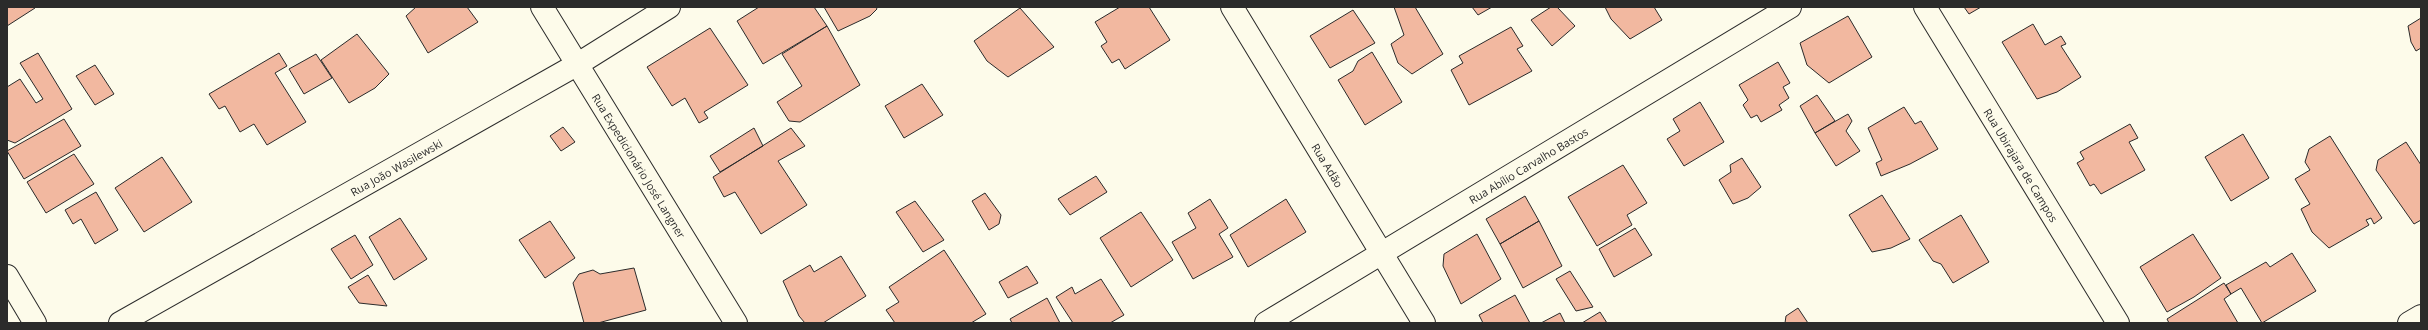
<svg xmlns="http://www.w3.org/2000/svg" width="2428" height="330" font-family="'Open Sans',sans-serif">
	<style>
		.building { fill: #f2b8a0; stroke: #2b2b2b }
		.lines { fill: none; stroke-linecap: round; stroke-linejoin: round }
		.minor-casing { stroke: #2b2b2b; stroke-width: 24 }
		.minor { stroke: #fdfbea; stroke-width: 22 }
		.labels { text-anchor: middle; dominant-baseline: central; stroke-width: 3; stroke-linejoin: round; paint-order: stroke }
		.street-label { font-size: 11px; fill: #2b2b2b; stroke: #fdfbea }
	</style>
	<rect width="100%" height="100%" fill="#fdfbea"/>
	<path class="building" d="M7,7h27l1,1 -28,18z
		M416,7h51l11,15 -50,31 -22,-37z
		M759,7h55l13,19 -64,38 -26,-43z
		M824,7h52l1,2 -7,7 -32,15z
		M1120,7h29l21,33 -45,29 -6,-10 -7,4 -11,-17 6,-4 -12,-20z
		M1394,7h21l28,47 -31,20 -14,-11 -7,-19 13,-9z
		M1472,7h20l-14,8z
		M1551,7h6l18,19 -23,20 -21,-26z
		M1605,7h49l8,13 -32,19 -19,-20z
		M1964,7h17l-12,7z
		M1020,8l34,39 -46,30 -21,-16 -13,-20z
		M1353,10l22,33 -45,25 -20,-32z
		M1848,16l24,41 -43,26 -22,-18 -7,-22z
		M2421,18v30l-5,3 -5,-9 -3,-16z
		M2033,24l12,21 16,-9 5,8 -5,2 20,31 -24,15 -20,7 -35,-57z
		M827,26l33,59 -60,37 -11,-1 -12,-19 25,-16 -20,-32z
		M1511,27l12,19 -6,3 15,22 -63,34 -18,-35 12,-7 -4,-7z
		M710,28l38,57 -44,27 4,6 -9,5 -14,-25 -13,8 -25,-39z
		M357,34l32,40 -14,14 -26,15 -28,-43z
		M1372,52l30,50 -37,23 -27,-45 15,-9 5,-10z
		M38,53l34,56 -57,34 -8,-3v-53l13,-8 16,24 7,-4 -23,-36z
		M279,53l8,13 -12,7 31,49 -39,23 -13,-21 -14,8 -15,-26 -6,3 -10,-15z
		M316,54l16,24 -28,16 -15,-25z
		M1778,62l12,21 -7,4 6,11 -10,7 3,5 -21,12 -4,-7 -6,3 -8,-13 5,-5 -9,-15z
		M95,65l19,29 -19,11 -19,-29z
		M922,84l21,31 -39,23 -19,-32z
		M1817,95l18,26 -20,12 -15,-27z
		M1700,102l24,40 -40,24 -17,-27 13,-8 -7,-12z
		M1904,107l11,17 6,-3 17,28 -28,15 -29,12 -5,-13 6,-3 -14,-32z
		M1848,114l4,7 -6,10 14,20 -24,15 -21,-33z
		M64,119l17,27 -57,33 -17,-28z
		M2130,124l8,14 -9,4 16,28 -44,24 -7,-10 -4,2 -13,-23 7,-4 -4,-7z
		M563,127l12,15 -14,9 -11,-15z
		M754,128l9,18 -43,26 -10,-16z
		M791,128l14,18 -27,15 29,44 -46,29 -26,-42 -11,5 -11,-20z
		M2243,134l26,44 -38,23 -26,-44z
		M2330,136l52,82 -8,6 -3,-6 -5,2 3,5 -40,23 -17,-16 -11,-23 9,-5 -15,-25 15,-9 -5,-8 4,-13z
		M2406,142l15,23v55l-7,4 -38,-54 2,-10z
		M74,154l20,30 -48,29 -19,-31z
		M162,157l30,45 -48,30 -29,-44z
		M1742,158l19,29 -13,11 -15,6 -14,-24 12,-8 -1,-7z
		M1623,165l24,38 -20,12 5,10 -35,21 -29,-49z
		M1096,176l11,16 -37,23 -12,-16z
		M96,192l22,38 -23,14 -14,-25 -8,5 -8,-14z
		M985,193l16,22 -2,9 -10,6 -17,-29z
		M1882,195l28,44 -19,9 -19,4 -23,-37z
		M1525,196l14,25 -39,23 -14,-25z
		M1210,199l18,29 -9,6 14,23 -40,22 -21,-37 24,-14 -8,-15z
		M1286,199l20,33 -58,35 -18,-32z
		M915,201l29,39 -21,12 -27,-40z
		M1141,212l32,48 -42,27 -31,-49z
		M1961,215l28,47 -36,21 -12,-19 -8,-3 -14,-21z
		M400,218l27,41 -33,21 -25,-43z
		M550,221l25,37 -30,20 -26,-38z
		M1539,221l23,45 -39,22 -23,-44z
		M1635,228l17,27 -38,22 -15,-28z
		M1477,234l24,45 -40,25 -18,-38 1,-12z
		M2193,234l28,44 -27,19 -27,15 -27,-45z
		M355,235l18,30 -22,14 -20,-30z
		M944,250l42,64 -15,9h-76l-9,-13 13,-8 -10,-15z
		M2292,253l24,38 -54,32 -21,-35 -10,6 -5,-9 40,-23 4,5z
		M841,256l25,40 -43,27h-18l-6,-7 -16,-35 27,-16 4,7z
		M1027,266l11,17 -30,15 -9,-16z
		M634,268l12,42 -48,13h-14l-11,-40 6,-9 14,-4 7,4z
		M1570,271l23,36 -17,4 -20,-32z
		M368,275l19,31 -28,-3 -11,-16z
		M1101,279l23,36 -14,8h-37l-17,-26 16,-10 3,7z
		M2224,283l7,11 -7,5 14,24h-69l-2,-4z
		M1515,295l15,28h-47l-4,-8z
		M1047,298l13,25h-48l-2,-4z
		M1798,308l10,15h-23l1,-7z
		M1600,312l7,11h-25z
		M1560,313l5,10h-24z"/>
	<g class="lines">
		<defs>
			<g id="minor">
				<path id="s1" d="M542,7l194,316"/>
				<path id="s2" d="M1232,7l192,316"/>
				<path id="s3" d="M1925,7l193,316"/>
				<path d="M7,276l28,47"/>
				<path id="s4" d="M120,323l458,-259 91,-57"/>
				<path id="s5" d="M1266,323l524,-316"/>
				<path d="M2409,323l12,-7"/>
			</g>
		</defs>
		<use href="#minor" class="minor-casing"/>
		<use href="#minor" class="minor"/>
	</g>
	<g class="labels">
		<g class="street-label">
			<text stroke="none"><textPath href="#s1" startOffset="186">Rua Expedicionário José Langner</textPath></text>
			<text stroke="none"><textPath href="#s2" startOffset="185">Rua Adão</textPath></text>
			<text stroke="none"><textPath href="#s5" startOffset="306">Rua Abílio Carvalho Bastos</textPath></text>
			<text stroke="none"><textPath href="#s3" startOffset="185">Rua Ubirajara de Campos</textPath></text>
			<text stroke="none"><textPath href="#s4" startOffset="317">Rua João Wasilewski</textPath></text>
		</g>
	</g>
	<rect width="2428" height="330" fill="none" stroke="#2b2b2b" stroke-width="16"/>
</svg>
